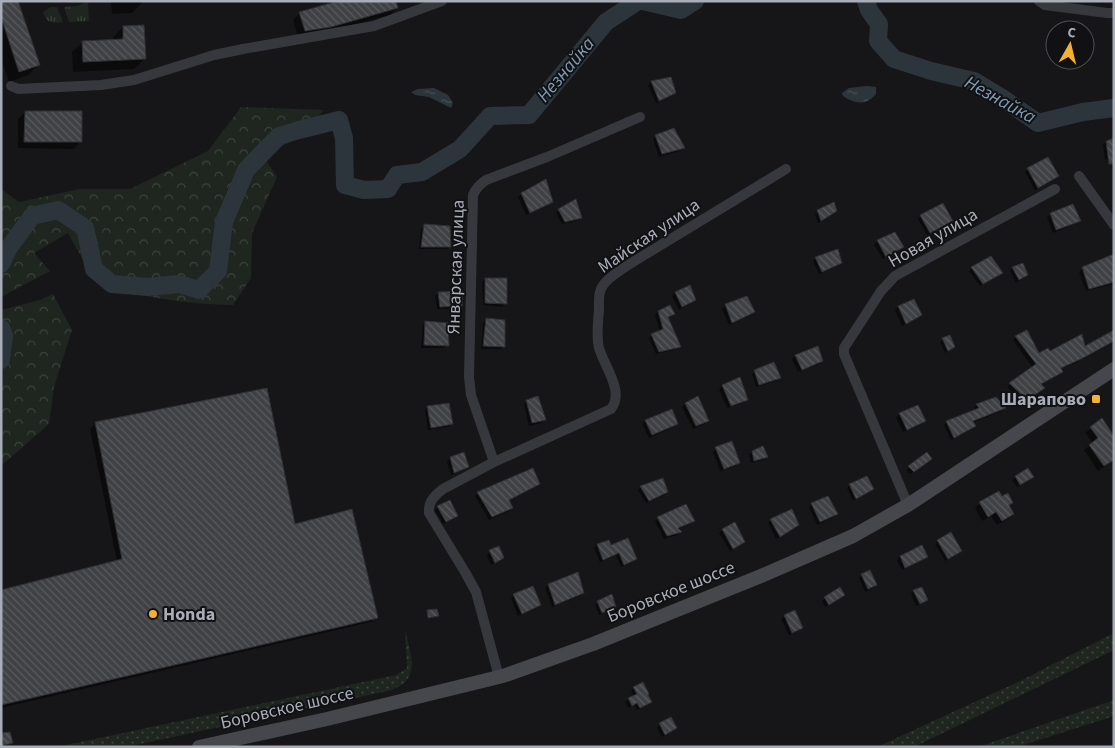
<svg xmlns="http://www.w3.org/2000/svg" width="1115" height="748" font-family="'Source Sans 3',sans-serif">
	<style>
		.grass { fill: url(#grass-dots) }
		.forest { fill: url(#forest-crowns) }
		.park { fill: url(#park-tufts) }
		.water { fill: url(#water-ripples) }
		.shadow { fill: #0007 }
		.lines { fill: none; stroke-linecap: round; stroke-linejoin: round }
		.river { stroke: #2c353c; stroke-width: 18 }
		.building { fill: url(#building-back-hatch); stroke: #303034 }
		.street { stroke: #37383d; stroke-width: 10 }
		.secondary { stroke: #45474d; stroke-width: 14 }
		.poi-dot { fill: #f2b134; stroke: #111113; stroke-width: 2 }
		.labels { text-anchor: middle; dominant-baseline: central; stroke-width: 4; stroke-linejoin: round; paint-order: stroke }
		.street-label { font-size: 18px; fill: #a8adb8; stroke: #111113 }
		.poi-label { font-size: 18px; font-weight: bold; fill: #a8adb8; stroke: #111113; text-anchor: end }
		.water-label { font-size: 19px; font-style: italic; fill: #7f9bb3; stroke: #111113 }
	</style>
	<defs>
		<pattern id="grass-dots" width="8" height="8" patternUnits="userSpaceOnUse" patternTransform="scale(1.25)"><rect width="8" height="8" fill="#1e261f"/><path d="M2 2h.1M6 6h.1" fill="none" stroke="#3c433d" stroke-width="1.8" stroke-linecap="round"/></pattern>
		<pattern id="forest-crowns" width="20" height="18" patternUnits="userSpaceOnUse" patternTransform="scale(1.25)"><rect width="20" height="18" fill="#1e261f"/><path d="M2 6a3 3 0 1 1 6 0M12 15a3 3 0 1 1 6 0" fill="none" stroke="#3c433d"/></pattern>
		<pattern id="park-tufts" width="24" height="20" patternUnits="userSpaceOnUse" patternTransform="scale(1.25)"><rect width="24" height="20" fill="#1e261f"/><path d="M3 7l-1-3M5 7V3M7 7l1-3M15 17l-1-3M17 17v-4M19 17l1-3" fill="none" stroke="#3c433d"/></pattern>
		<pattern id="water-ripples" width="26" height="14" patternUnits="userSpaceOnUse" patternTransform="scale(1.25)"><rect width="26" height="14" fill="#2c353c"/><path d="M2 4q2-2 4 0t4 0M15 11q2-2 4 0t4 0" fill="none" stroke="#485056"/></pattern>
		<pattern id="building-back-hatch" width="6" height="6" patternUnits="userSpaceOnUse" patternTransform="scale(1.25)"><rect width="6" height="6" fill="#404145"/><path d="M-1 5l2 2M0 0l6 6M5-1l2 2" fill="none" stroke="#595a5e"/></pattern>
	</defs>
	<rect width="100%" height="100%" fill="#161618"/>
	<path class="grass" d="M405,630c4,18 14,41 -2,54 -3,2 -8,4 -11,6l-266,57h-69l339,-72 11,-7z
		M1114,633v17l-200,97h-37l143,-66z
		M1114,700v16l-97,31h-39z"/>
	<path class="forest" d="M241,107l83,3 -26,28 -35,18 14,21 -25,56 -1,45 -18,27c-37,-1 -74,-5 -110,-14 -10,-3 -20,-7 -29,-11l-26,-47 -34,20 16,18 -49,26v-108l18,13 61,-13h50l78,-38z
		M53,294l19,36 -18,57 -5,37 -48,42v-156l39,-10z"/>
	<path class="park" d="M88,1l1,20 -20,1 -5,-15 14,-1z
		M51,7h6l6,15c-12,1 -16,2 -20,-10z"/>
	<path class="water" d="M867,86l9,1v7c-10,12 -21,10 -33,2l-1,-3 7,-5z
		M434,88l14,7 5,8 -2,5 -22,-11 -14,-2 -4,-3 7,-3z"/>
	<path class="shadow" d="M1,1l37,64 -10,10 -19,7 -8,-24z
		M111,1h31v2l-10,10 -20,1z
		M397,8l-7,7 -67,18 -25,4 -5,-17 7,-7z
		M123,27l22,32 -11,10 -61,3 -1,-20 11,-10 30,-2v-3z
		M670,78l4,15 -3,3 -15,7 -8,-18 3,-3z
		M25,112l55,30 -6,7 -56,-1v-29z
		M656,136l27,12 -3,3 -21,6 -6,-18z
		M1106,142l8,14 -9,4 -2,-15z
		M1028,169l29,7 -3,3 -19,11 -10,-18z
		M521,194l30,8 -3,3 -22,10 -8,-18z
		M1072,206l8,14 -3,3 -24,10 -6,-15 3,-4z
		M559,210l21,8 -3,3 -15,3 -6,-11z
		M818,211h18l-18,12 -3,-9z
		M921,216l31,5 -3,3 -22,11 -9,-16z
		M424,226l26,20 -3,3h-28l2,-20z
		M895,234l8,13 -3,3 -17,9 -9,-14 3,-3z
		M1114,255v29l-28,7 -7,-19 3,-3z
		M816,258l25,4 -4,4 -18,8 -6,-13z
		M990,258l8,18 -18,10 -11,-15 3,-3z
		M1022,264l5,11 -3,3 -8,5 -6,-12 3,-3z
		M485,279l20,25 -3,3 -19,-2 -1,-23z
		M438,293h24l-1,13 -3,3h-21l-2,-13z
		M675,293l19,7 -3,3 -12,7 -7,-14z
		M746,297l7,15 -3,3 -21,10 -7,-16 3,-3z
		M914,301l6,14 -3,3 -15,8 -7,-16 3,-3z
		M658,312l15,2 -6,4 13,28 -3,3 -21,5 -7,-16 3,-3 8,-4 -5,-16z
		M486,320l18,26 -3,3h-20l2,-26z
		M426,322l22,23 -4,3h-23l2,-23z
		M1114,331v12l-1,1 -1,-2 -36,21 -16,6 2,3 -3,3 -19,10 3,3 -3,3 -17,11 -16,-15 26,-19 -20,-28 3,-3 22,18 46,-8z
		M943,339l11,8 -9,6 -5,-11z
		M817,347l5,14 -3,3 -21,8 -6,-13 3,-3z
		M755,371l24,7 -3,3 -20,6 -4,-13z
		M739,379l7,21 -3,3 -16,5 -8,-19 3,-3z
		M266,389l28,136 82,92 -5,5 -370,86v-117l116,-30 -27,-132 5,-5z
		M996,399l8,9 -2,3 -30,12 2,3 -3,3 -20,11 -7,-15 3,-3 29,-12 -2,-2 3,-3z
		M527,401l17,19 -3,3 -12,3 -5,-22z
		M685,404l23,17 -3,3 -12,5 -11,-22z
		M428,407l24,17 -4,3 -20,3 -3,-20z
		M671,411l5,12 -3,4 -24,11 -7,-14 3,-3z
		M900,414l25,7 -4,3 -18,8 -7,-15z
		M1101,420l13,40 -16,11 -14,-21 9,-7 -8,-10z
		M716,449l23,13 -3,4 -16,5 -7,-19z
		M752,452l14,5 -3,3 -12,3 -2,-8z
		M463,454l5,12 -3,3 -14,6 -4,-13 3,-4z
		M927,454l1,8 -18,12 -4,-4z
		M1027,469l5,8 -15,10 -5,-7z
		M538,484l-3,3 -27,14 4,7 -3,3 -20,9 -14,-24 3,-3z
		M850,485l22,4 -3,3 -16,9 -6,-13z
		M641,487l26,5 -3,3 -18,8 -8,-13z
		M1002,498l10,5 -4,3 5,8 -5,5 -11,6 -6,-9 -9,5 -7,-13 5,-5z
		M812,504l25,10 -3,3 -17,8 -8,-18z
		M438,507l19,9 -4,3 -10,5 -8,-14z
		M658,518l35,3 -3,3 -12,5 2,3 -3,3 -13,4 -9,-18z
		M771,520l24,8 -19,11 -8,-16z
		M735,524l9,18 -3,3 -11,6 -11,-18 3,-3z
		M938,541l19,12 -12,8 -10,-17z
		M597,545l13,2 26,12 -4,3 -11,5 -5,-12 -16,7 -6,-14z
		M922,547l4,9 -3,3 -21,11 -5,-10 3,-3z
		M490,552l9,8 -8,5 -4,-10z
		M862,575l14,10 -3,3 -8,4 -6,-14z
		M548,585l35,8 -3,3 -28,11 -7,-19z
		M914,591l12,9 -3,3 -7,3 -5,-12z
		M514,595l26,10 -3,3 -19,8 -7,-18z
		M825,598h15l-15,9 -3,-6z
		M598,602l17,5 -4,3 -12,5 -4,-10z
		M795,611l7,16 -3,3 -10,5 -8,-16 3,-3z
		M634,688l16,14 -3,3 -10,5 -3,-5 -6,3 -3,-6 9,-5 -3,-6z
		M660,724l16,4 -3,3 -11,6 -5,-9z
		M1,735l11,8 -4,3 -7,1z"/>
	<g class="lines">
		<path class="river" d="M643,1l38,9 14,-9
			M866,1l3,9 10,14 -1,17 16,18 37,12 43,10 28,17 36,25 45,-11 31,-4
			M1,264l7,-15 24,-33 26,-6 27,18 9,41 18,15 36,3 31,-3 20,6 19,-19 6,-49 22,-52 33,-34 20,-6 40,-10 5,18 1,47 19,5 24,-1 9,-14 25,-3 38,-23 30,-33 39,-1 77,-93 32,-21
			M1,328l3,8 -3,24"/>
	</g>
	<path class="building" d="M1,1h17l22,64 -21,7 -18,-55z
		M338,1h58l2,7 -67,19 -26,4 -6,-19z
		M144,25l2,34 -63,3 -1,-21 41,-2v-13z
		M671,77l5,16 -17,8 -8,-20z
		M25,111h57v31h-58z
		M674,128l11,20 -23,6 -7,-19z
		M1114,138v26h-5l-3,-23z
		M1048,157l11,19 -21,12 -11,-20z
		M546,179l7,23 -23,11 -9,-20z
		M576,199l6,19 -17,4 -7,-13z
		M834,202l3,9 -16,10 -4,-11z
		M943,203l10,18 -23,12 -10,-18z
		M1073,204l8,17 -25,9 -6,-17z
		M424,224l26,2 1,21h-30z
		M895,232l9,15 -18,10 -9,-17z
		M838,249l4,14 -20,9 -7,-15z
		M1114,254v28l-25,7 -7,-22z
		M991,256l12,17 -20,11 -12,-17z
		M1023,263l5,12 -9,5 -7,-13z
		M485,278h22v26l-22,-1z
		M690,285l6,15 -14,7 -7,-15z
		M463,291l-1,15 -22,1 -2,-15z
		M747,296l8,16 -23,11 -7,-19z
		M914,299l8,16 -16,9 -8,-18z
		M670,305l5,9 -7,3 13,30 -22,5 -8,-18 12,-5 -5,-18z
		M486,318l19,2v27l-22,-1z
		M425,321l23,2 1,23 -25,-1z
		M1027,330l12,23 9,-5 2,3 32,-17 3,12 29,-16v11l-33,18 -20,9 2,4 -22,12 4,4 -18,12 -18,-17 27,-19 -21,-28z
		M950,335l5,12 -7,4 -6,-13z
		M818,346l5,15 -21,9 -7,-15z
		M774,362l7,16 -22,7 -5,-15z
		M740,377l8,23 -17,6 -9,-21z
		M267,388l28,136 57,-15 26,109 -377,87v-115l121,-31 -27,-137z
		M538,396l8,24 -14,3 -6,-23z
		M698,396l11,25 -13,5 -11,-23z
		M996,397l10,11 -33,13 3,5 -22,12 -8,-17 33,-13 -3,-4z
		M449,403l4,21 -22,4 -4,-22z
		M918,405l8,16 -19,9 -8,-17z
		M672,409l6,15 -26,11 -7,-15z
		M1102,418l12,18v24l-10,6 -15,-21 9,-7 -8,-11z
		M732,441l8,22 -16,6 -9,-22z
		M763,446l5,11 -14,4 -2,-10z
		M464,452l5,15 -15,6 -4,-16z
		M927,452l5,7 -18,13 -6,-6z
		M533,468l7,16 -31,16 4,8 -21,9 -15,-25z
		M1028,468l6,9 -14,8 -5,-9z
		M867,476l7,13 -18,10 -7,-15z
		M663,478l5,14 -19,9 -9,-15z
		M999,491l3,5 6,-3 5,10 -4,2 5,9 -12,7 -6,-9 -8,5 -9,-15z
		M828,496l10,18 -18,8 -9,-19z
		M450,500l8,16 -12,6 -9,-16z
		M686,504l9,17 -17,7 4,4 -15,4 -10,-19z
		M792,509l7,16 -19,12 -10,-18z
		M735,522l10,20 -12,7 -11,-20z
		M951,532l11,19 -14,8 -11,-19z
		M628,538l9,21 -13,6 -5,-12 -16,7 -6,-16 12,-4 2,5z
		M922,545l6,12 -23,11 -5,-12z
		M499,546l5,12 -9,5 -6,-13z
		M870,570l7,15 -9,4 -7,-15z
		M578,572l6,21 -29,12 -7,-21z
		M533,586l8,19 -19,9 -9,-20z
		M840,587l5,8 -16,10 -5,-8z
		M922,587l6,13 -8,4 -7,-14z
		M612,594l4,13 -14,6 -5,-12z
		M437,609l2,7 -11,2 -1,-8z
		M795,610l8,18 -11,5 -8,-18z
		M643,682l6,12 -1,1 4,7 -12,6 -3,-5 -5,3 -4,-8 9,-4 -4,-7z
		M671,717l6,11 -12,7 -6,-12z
		M10,732l3,11 -12,3v-13z"/>
	<g class="lines">
		<path class="street" d="M1039,1l6,4 62,8h7
			M11,86l7,3 83,-4 33,-5 80,-25 29,-6 131,-23 68,-25
			M1079,176l35,49
			M494,462l-23,-67 -2,-18 4,-182c3,-7 7,-11 13,-15l61,-23 93,-40
			M908,505l-64,-151v-6l37,-57 14,-15 160,-87
			M499,677l-23,-85 -11,-20 -36,-59c-1,-11 5,-17 14,-24l51,-27 117,-53c14,-17 -7,-43 -12,-61 -3,-12 -1,-26 0,-38 0,-10 -1,-19 5,-26 6,-8 16,-13 24,-19l158,-96"/>
		<path class="secondary" d="M199,747l128,-28 176,-43 90,-32 168,-68 92,-40 55,-31 206,-136"/>
	</g>
	<g class="poi-dot">
		<rect x="1091" y="394" width="10" height="10" rx="2.5"/>
		<circle cx="153" cy="614" r="5"/>
	</g>
	<g class="labels">
		<g class="street-label">
			<text transform="translate(649 236) rotate(-34)">Майская улица</text>
			<text transform="translate(933 238) rotate(-30)">Новая улица</text>
			<text transform="translate(456 267) rotate(-88)">Январская улица</text>
			<text transform="translate(671 592) rotate(-22)">Боровское шоссе</text>
			<text transform="translate(287 708) rotate(-13)">Боровское шоссе</text>
		</g>
		<g class="poi-label">
			<text x="1086" y="399">Шарапово</text>
			<text x="163" y="614" text-anchor="start">Honda</text>
		</g>
		<g class="water-label">
			<text transform="translate(566 70) rotate(-50)">Незнайка</text>
			<text transform="translate(1000 100) rotate(29)">Незнайка</text>
		</g>
	</g>
	<rect width="1115" height="748" fill="none" stroke="#a8adb8" stroke-width="5"/>
	<g transform="translate(1070 45) rotate(8)"><circle r="24" fill="#111113" stroke="#4d4f55"/>
	<path d="M0-4L9 19L0 12L-9 19Z" fill="#f2b134"/>
	<text y="-8" font-size="14" font-weight="bold" text-anchor="middle" fill="#a8adb8">С</text>
	</g>
</svg>
